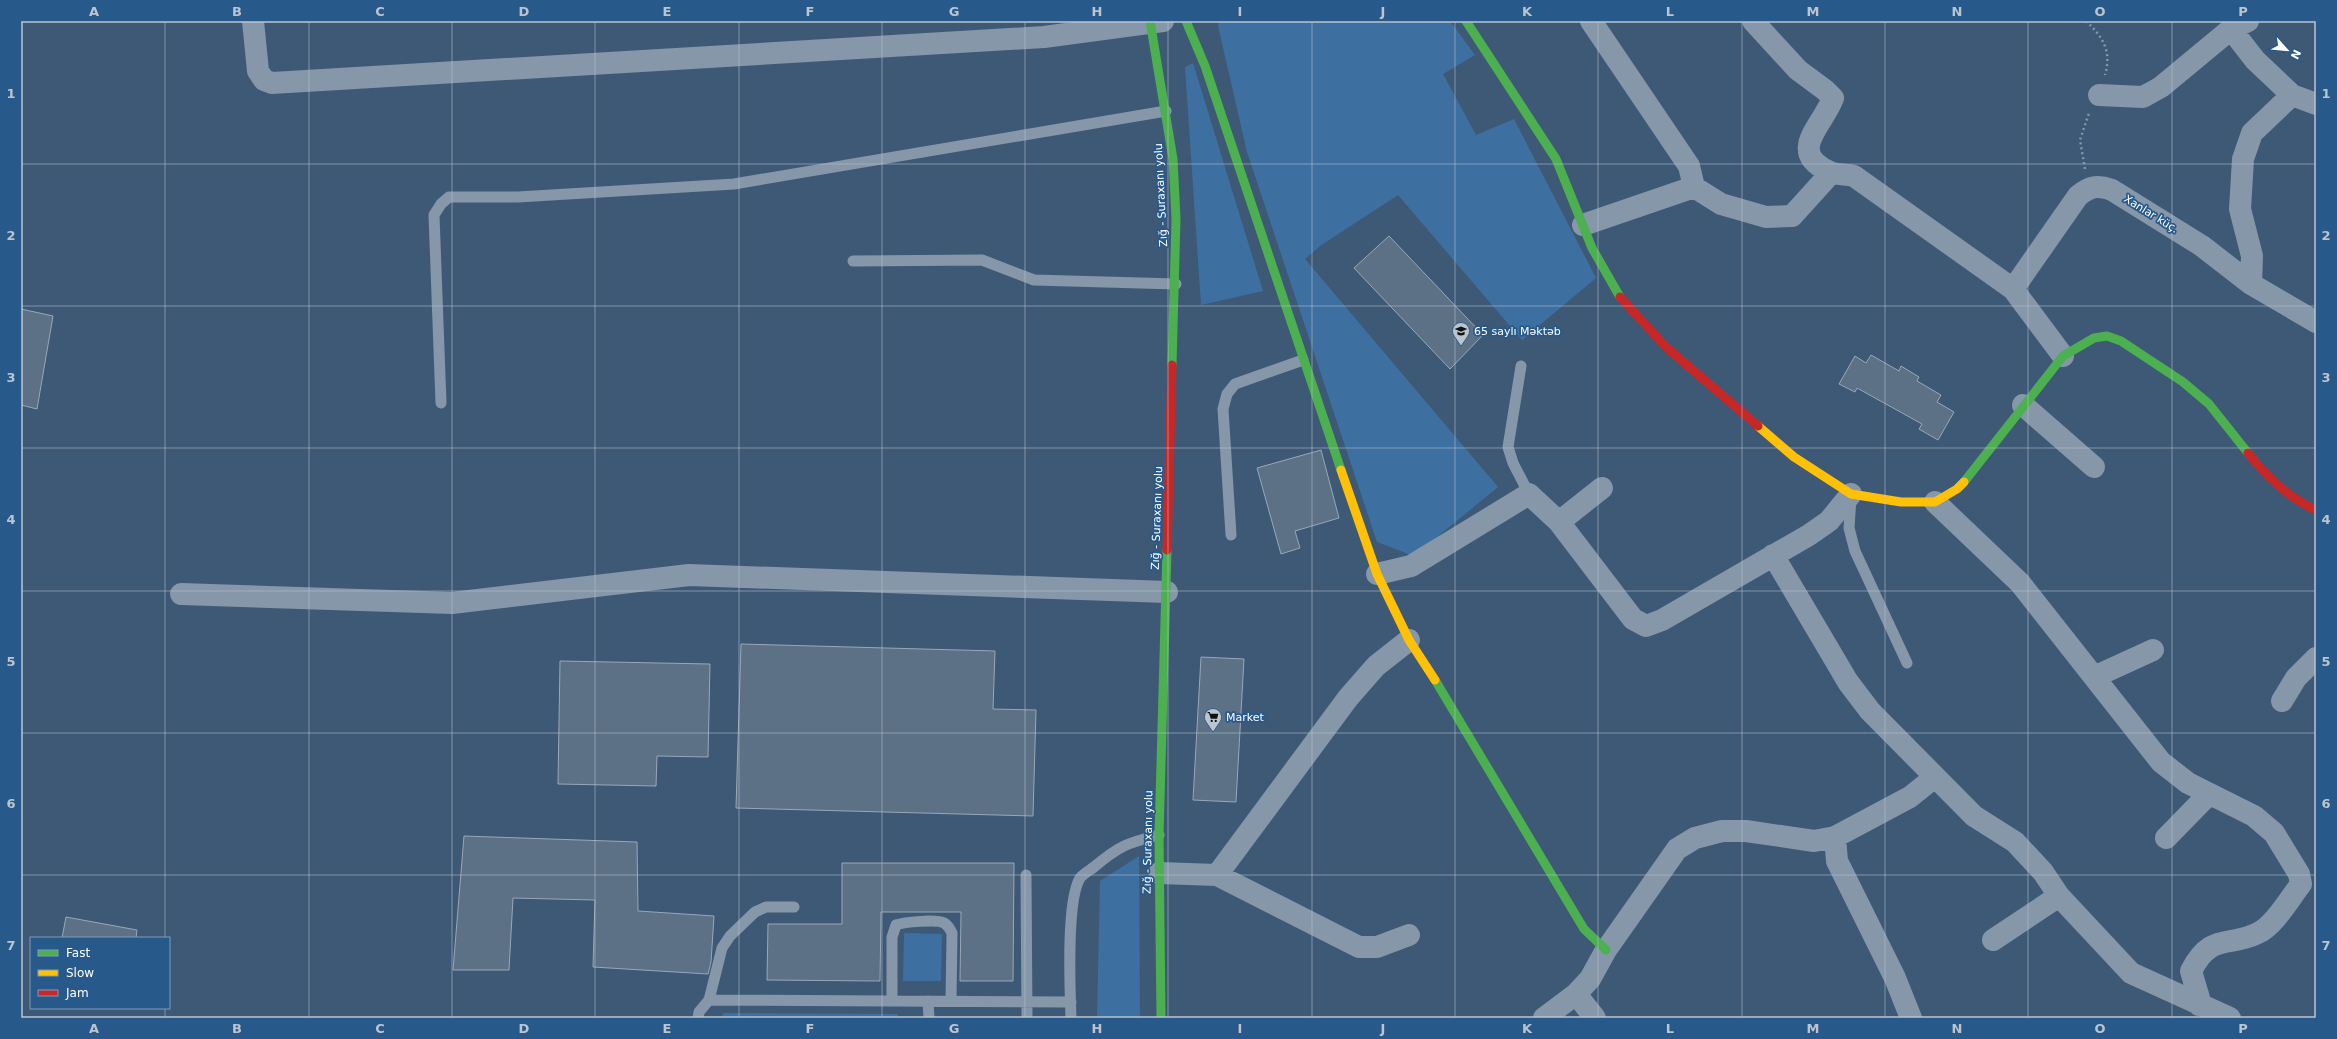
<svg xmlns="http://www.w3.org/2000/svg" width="2337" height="1039" font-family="'DejaVu Sans',sans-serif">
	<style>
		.green { fill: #3d70a0 }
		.building { fill: #5c7186; stroke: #99a8b8 }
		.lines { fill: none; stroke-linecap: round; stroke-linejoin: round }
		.path { stroke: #8597a9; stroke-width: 2.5; stroke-dasharray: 2 3; stroke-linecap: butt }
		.lane { stroke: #8597a9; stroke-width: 11 }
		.street { stroke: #8597a9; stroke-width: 22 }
		.fast { stroke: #4caf50; stroke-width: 9 }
		.slow { stroke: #ffc107; stroke-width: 9 }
		.jam { stroke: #c62828; stroke-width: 9 }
		.grid { fill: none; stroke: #bbc5cf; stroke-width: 1; stroke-opacity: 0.55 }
		.labels { text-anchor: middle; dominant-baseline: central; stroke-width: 3.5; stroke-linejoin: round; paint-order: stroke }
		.street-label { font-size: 11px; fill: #fff; stroke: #28598b }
		.poi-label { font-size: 11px; fill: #fff; stroke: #28598b; text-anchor: start }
		.neatline { fill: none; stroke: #bbc5cf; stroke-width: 1.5 }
		.grid-label { font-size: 13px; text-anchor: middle; font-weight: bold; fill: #bbc5cf }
	</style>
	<rect width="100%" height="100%" fill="#3e5975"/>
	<path class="green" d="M1219,21h231l25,34 -32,19 33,61 38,-16 82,159 -74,62 -124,-145 -78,51 -15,13 193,228 -84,69 -37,-14 -130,-390 -29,-126z
		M1193,63l70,228 -62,14 -16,-238z
		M1139,856l1,162h-43l3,-137z
		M904,933l38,1 -1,47h-38z
		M723,1013l175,1v4h-176z"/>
	<path class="building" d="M1389,236l94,99 -33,34 -96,-101z
		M21,309l32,7 -16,93 -16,-4z
		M1871,355l28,16 2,-5 18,11 -2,4 24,14 -4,7 17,10 -16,28 -19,-11 3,-5 -65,-36 -2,4 -16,-8 16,-28 11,7z
		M1321,450l18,68 -44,13 5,17 -19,6 -24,-86z
		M741,644l254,7 -2,58 43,1 -3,106 -297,-8z
		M1201,657l43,2 -8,143 -43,-2z
		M560,661l150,3 -2,93 -51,-1 -1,30 -98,-2z
		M464,836l173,6 1,69 76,5 -3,46 -3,12 -115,-7 2,-67 -82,-2 -4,72h-56z
		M842,863h172l-1,118h-53l1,-69h-80l-1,69 -113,-1 1,-56h74z
		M66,917l71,13 -1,8h-74z"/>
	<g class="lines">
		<path class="path" d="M2086,21c17,16 26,30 19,54
			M2085,169l-5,-29 9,-27"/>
		<path class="lane" d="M853,261l129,-1 52,20 142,4
			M1521,366l-13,81 5,16 16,31
			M441,403l-7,-188 7,-11 8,-7h69l216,-13 432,-73
			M1851,498l-2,30 6,23 52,112
			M1231,535l-8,-126 4,-15 8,-10 68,-24
			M1026,875l1,143
			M709,1000l362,2
			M892,1001v-64l4,-12c8,-3 41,-6 48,-2 4,2 6,6 8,10l-1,68
			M928,1001l1,17
			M698,1018l1,-6 10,-12 13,-52 8,-12 25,-24 11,-5h28
			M1071,1018c-1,-29 -5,-117 9,-140 3,-4 10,-8 14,-11 25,-21 33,-24 65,-32"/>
		<path class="street" d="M253,21l5,50 6,9 8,3 772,-46 119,-16
			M1591,21l98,145 5,21 27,17 45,13 26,-1 39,-43
			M1753,21l45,49 27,20 8,8c-11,29 -47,54 -3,74 6,3 17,2 24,4l159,113 50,67
			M2231,29l24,31 37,35 24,9
			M2099,95l44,2 18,-10 70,-58 17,-8
			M1583,225l111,-38
			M2251,284l1,-28 -12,-47 3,-50 9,-26 40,-38
			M2013,289l65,-93c12,-10 19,-11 34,-6l90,56 49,38 65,38
			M2023,405l71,62
			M1935,502l85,81 141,179 27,21 66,33 20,17 25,41 2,10c-11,14 -27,42 -43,49 -30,15 -47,-1 -67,38l8,27v7
			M1559,522l43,-34
			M1773,555l75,127 22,29 104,105 41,26 28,30 16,24 72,77 99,45
			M1377,574l34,-8 118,-72 30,28 74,97 13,7 16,-6 147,-85 20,-14 22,-27
			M181,594l271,9 237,-28 478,17
			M2094,677l59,-27
			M2282,701l14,-23 20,-20
			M1835,837l2,24 58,117 16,40
			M2166,838l43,-44
			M1159,873l58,2 142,72h18l32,-12
			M1217,875l131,-177 28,-32 33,-26
			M1993,940l66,-44
			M1576,994l19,24
			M1544,1018l32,-24 14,-15 16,-29 71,-101 18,-11 27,-7h24l68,10 21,-4 75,-40 25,-20"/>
		<path class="fast" d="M1150,21l23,138 3,60 -4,146
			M1186,21l19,45 136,404
			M1466,21l90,138 36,89 28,49
			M1964,482l99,-126 31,-18 13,-2 14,5 62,41 26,22 39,49
			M1435,680l149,249 22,21
			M1161,1018l-2,-183 8,-285"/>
		<path class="slow" d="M1758,426l36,31 57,37 50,8h34l22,-13 7,-7
			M1341,470l36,104 32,66 26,40"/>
		<path class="jam" d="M1620,297l46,50 92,79
			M2248,453c19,24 40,45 68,57
			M1167,550l5,-185"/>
	</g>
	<path class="grid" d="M165,21v917M309,21v997M452,21v997M595,21v997M739,21v997M882,21v997M1025,21v997M1168,21v997M1312,21v997M1455,21v997M1598,21v997M1742,21v997M1885,21v997M2028,21v997M2172,21v997M21,164h2295M21,306h2295M21,448h2295M21,591h2295M21,733h2295M21,875h2295M165,1008v10"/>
	<defs>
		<symbol id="school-pin" viewBox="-11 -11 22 30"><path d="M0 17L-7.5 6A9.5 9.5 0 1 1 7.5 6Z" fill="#bbc5cf" stroke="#28598b"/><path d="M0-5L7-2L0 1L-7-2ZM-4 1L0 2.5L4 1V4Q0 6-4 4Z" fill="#111"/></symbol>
		<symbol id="supermarket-pin" viewBox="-11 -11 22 30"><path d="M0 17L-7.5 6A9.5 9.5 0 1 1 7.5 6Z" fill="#bbc5cf" stroke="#28598b"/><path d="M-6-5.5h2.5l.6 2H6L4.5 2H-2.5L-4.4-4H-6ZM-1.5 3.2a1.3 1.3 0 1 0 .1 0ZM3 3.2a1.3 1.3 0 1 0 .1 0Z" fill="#111"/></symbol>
	</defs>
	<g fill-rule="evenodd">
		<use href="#school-pin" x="1451" y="321" width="20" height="27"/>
		<use href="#supermarket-pin" x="1203" y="707" width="20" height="27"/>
	</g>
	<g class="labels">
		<g class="street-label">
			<text transform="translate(1161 195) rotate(-93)">Zığ - Suraxanı yolu</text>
			<text transform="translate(2151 214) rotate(32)">Xanlar küç.</text>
			<text transform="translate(1157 518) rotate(-88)">Zığ - Suraxanı yolu</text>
			<text transform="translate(1148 842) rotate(-89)">Zığ - Suraxanı yolu</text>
		</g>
		<g class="poi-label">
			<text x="1474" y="331">65 saylı Məktəb</text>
			<text x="1226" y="717">Market</text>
		</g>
	</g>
	<rect width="2337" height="1039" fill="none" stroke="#28598b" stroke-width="44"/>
	<rect x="30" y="937" width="140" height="72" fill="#28598b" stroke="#7e9bb9"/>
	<rect x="38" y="950" width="20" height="6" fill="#4caf50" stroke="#7e9bb9"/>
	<text x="66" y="957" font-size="12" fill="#ffffff">Fast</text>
	<rect x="38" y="970" width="20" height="6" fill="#ffc107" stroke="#7e9bb9"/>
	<text x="66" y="977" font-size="12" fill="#ffffff">Slow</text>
	<rect x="38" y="990" width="20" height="6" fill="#c62828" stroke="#7e9bb9"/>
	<text x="66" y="997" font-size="12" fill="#ffffff">Jam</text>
	<g transform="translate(2287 50) rotate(117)" stroke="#28598b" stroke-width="3" paint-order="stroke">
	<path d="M0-3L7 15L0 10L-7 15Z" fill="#ffffff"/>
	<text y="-6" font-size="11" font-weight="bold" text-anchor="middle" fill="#ffffff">N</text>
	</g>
	<rect x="22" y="22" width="2293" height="995" class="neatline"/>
	<g class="grid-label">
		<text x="94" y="16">A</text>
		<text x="237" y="16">B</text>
		<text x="380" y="16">C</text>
		<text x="524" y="16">D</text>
		<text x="667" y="16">E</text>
		<text x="810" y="16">F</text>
		<text x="954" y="16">G</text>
		<text x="1097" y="16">H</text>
		<text x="1240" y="16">I</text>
		<text x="1383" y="16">J</text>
		<text x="1527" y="16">K</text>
		<text x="1670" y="16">L</text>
		<text x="1813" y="16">M</text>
		<text x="1957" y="16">N</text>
		<text x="2100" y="16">O</text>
		<text x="2243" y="16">P</text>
		<text x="11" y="98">1</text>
		<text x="2326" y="98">1</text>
		<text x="11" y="240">2</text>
		<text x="2326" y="240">2</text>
		<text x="11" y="382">3</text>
		<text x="2326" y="382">3</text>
		<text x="11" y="524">4</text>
		<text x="2326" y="524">4</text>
		<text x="11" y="666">5</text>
		<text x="2326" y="666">5</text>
		<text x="11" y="808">6</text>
		<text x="2326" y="808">6</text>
		<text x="11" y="950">7</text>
		<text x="2326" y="950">7</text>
		<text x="94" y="1033">A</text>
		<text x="237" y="1033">B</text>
		<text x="380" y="1033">C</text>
		<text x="524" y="1033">D</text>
		<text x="667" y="1033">E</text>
		<text x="810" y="1033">F</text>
		<text x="954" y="1033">G</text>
		<text x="1097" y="1033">H</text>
		<text x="1240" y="1033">I</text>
		<text x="1383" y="1033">J</text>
		<text x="1527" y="1033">K</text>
		<text x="1670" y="1033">L</text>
		<text x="1813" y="1033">M</text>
		<text x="1957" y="1033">N</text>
		<text x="2100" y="1033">O</text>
		<text x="2243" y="1033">P</text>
	</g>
</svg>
